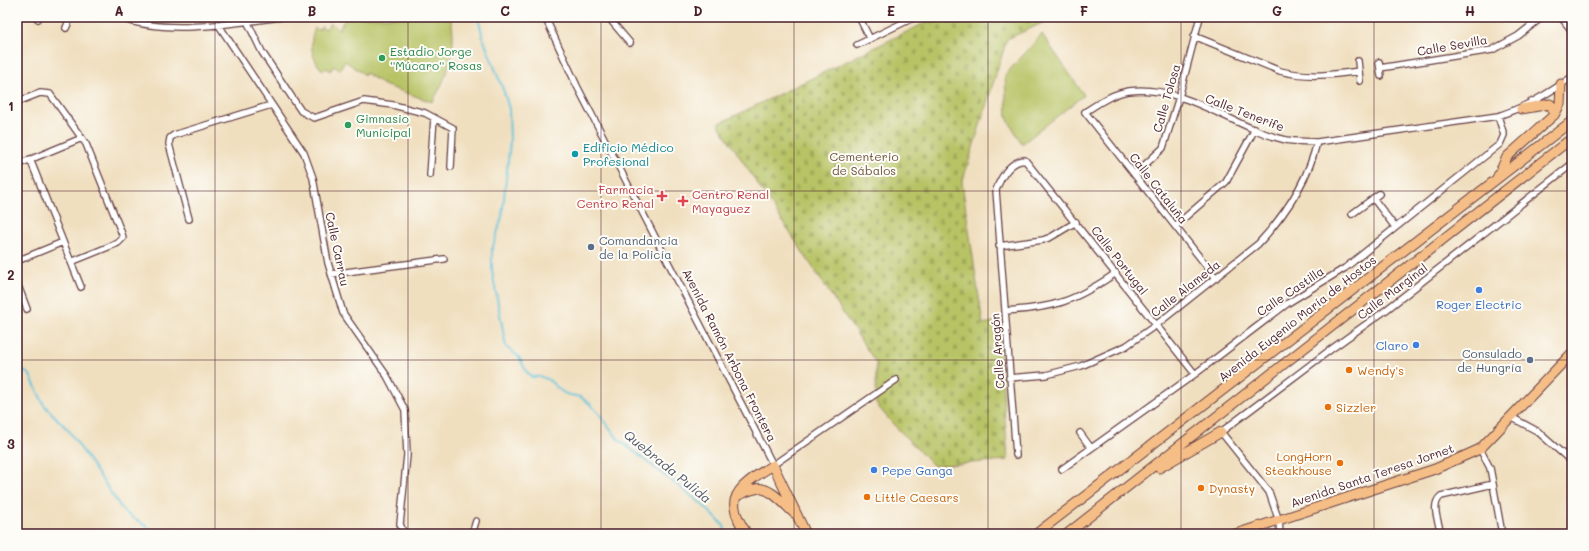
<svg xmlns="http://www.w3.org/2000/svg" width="1589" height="551" font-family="Mali,sans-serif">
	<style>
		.cemetery { fill: url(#cemetery-stones); stroke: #807148 }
		.pitch { fill: #b7c365; stroke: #807148 }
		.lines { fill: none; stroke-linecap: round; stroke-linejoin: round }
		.stream { stroke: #5dc1db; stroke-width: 2 }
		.minor-casing { stroke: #633c41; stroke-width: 8 }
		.primary-casing { stroke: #633c41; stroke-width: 11 }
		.trunk-casing { stroke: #633c41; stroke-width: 11 }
		.minor { stroke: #fff; stroke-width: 5.5 }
		.primary { stroke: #f6be87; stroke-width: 9 }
		.trunk { stroke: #f6be87; stroke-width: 9 }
		.grid { fill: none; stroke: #4a1f2b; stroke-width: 1; stroke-opacity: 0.55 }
		.leisure-dot { fill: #2e9e5b; stroke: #fdfcf7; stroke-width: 1.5 }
		.culture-dot { fill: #0f9aa8; stroke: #fdfcf7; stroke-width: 1.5 }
		.health-dot { fill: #e0444e; stroke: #fdfcf7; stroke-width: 1.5 }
		.service-dot { fill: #5c6f8a; stroke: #fdfcf7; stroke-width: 1.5 }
		.shop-dot { fill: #3f7fe0; stroke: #fdfcf7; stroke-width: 1.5 }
		.food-dot { fill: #e8710a; stroke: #fdfcf7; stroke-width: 1.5 }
		.labels { text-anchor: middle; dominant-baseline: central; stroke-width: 4; stroke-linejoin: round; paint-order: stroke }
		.street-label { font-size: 12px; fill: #4a1f2b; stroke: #fdfcf7 }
		.leisure-label { font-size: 12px; fill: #27864d; stroke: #fdfcf7; text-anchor: start }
		.culture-label { font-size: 12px; fill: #0d838f; stroke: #fdfcf7; text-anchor: start }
		.park-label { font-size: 12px; fill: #6b503c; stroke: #fdfcf7 }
		.health-label { font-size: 12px; fill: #be3a42; stroke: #fdfcf7; text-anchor: end }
		.service-label { font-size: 12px; fill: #4e5e75; stroke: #fdfcf7; text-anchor: start }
		.shop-label { font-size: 12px; fill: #366cbe; stroke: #fdfcf7 }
		.food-label { font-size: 12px; fill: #c56008; stroke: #fdfcf7; text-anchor: start }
		.water-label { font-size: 13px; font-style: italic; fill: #515869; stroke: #fdfcf7 }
		.neatline { fill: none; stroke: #4a1f2b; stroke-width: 1.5 }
		.grid-label { font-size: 13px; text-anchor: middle; font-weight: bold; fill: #4a1f2b }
	</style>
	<defs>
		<pattern id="cemetery-stones" width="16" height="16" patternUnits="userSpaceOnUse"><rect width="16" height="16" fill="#b7c365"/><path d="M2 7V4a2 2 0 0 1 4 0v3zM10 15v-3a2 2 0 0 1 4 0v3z" fill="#9fa758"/></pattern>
	</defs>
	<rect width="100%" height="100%" fill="#fdfcf7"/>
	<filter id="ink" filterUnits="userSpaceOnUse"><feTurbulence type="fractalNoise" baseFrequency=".025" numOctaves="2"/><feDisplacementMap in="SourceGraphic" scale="8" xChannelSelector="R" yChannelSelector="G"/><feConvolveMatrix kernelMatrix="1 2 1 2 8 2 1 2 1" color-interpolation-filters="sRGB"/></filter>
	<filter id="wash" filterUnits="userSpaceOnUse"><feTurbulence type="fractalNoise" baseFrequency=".012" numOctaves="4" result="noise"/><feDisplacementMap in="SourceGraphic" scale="16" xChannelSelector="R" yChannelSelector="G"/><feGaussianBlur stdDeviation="0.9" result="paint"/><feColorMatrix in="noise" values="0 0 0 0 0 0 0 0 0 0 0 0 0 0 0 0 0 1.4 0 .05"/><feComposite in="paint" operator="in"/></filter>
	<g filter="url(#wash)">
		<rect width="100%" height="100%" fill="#f0dfbf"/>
		<path class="cemetery" d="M937,17h108l2,4 -40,18 -45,144 21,141 15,-3 10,139 -74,6 -42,-43 -16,-19v-41l-158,-239z"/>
		<path class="pitch" d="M346,17h104c9,28 -3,62 -18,85l-48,-17 -18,-12 -1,2 -20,-14 -6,9 -5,-4 -4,5 -4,-3 -3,3c-11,-11 -15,-28 -8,-43l4,2 2,-4 5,3 4,-6 9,6z
			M1042,34l42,61 -62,49 -15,-26 -2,-43z"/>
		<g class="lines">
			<path class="stream" d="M478,17l5,21 21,54 5,17 1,33 -8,75 -10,33v21l14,76 13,10 7,14 6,6c19,-2 18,7 32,16 5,3 13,2 18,5 16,10 25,28 37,42l84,65 21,21 2,8
				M17,366l13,9 14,30 25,26 55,81 35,22"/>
		</g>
	</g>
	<g filter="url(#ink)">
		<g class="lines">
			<defs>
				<path id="minor" d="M118,17c49,19 113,6 164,0
					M545,17l32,69 196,379 123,-85
					M608,17l22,26
					M859,17l11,22
					M1561,17l11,14
					M38,19l1,-2
					M247,21l15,31 39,59 13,7 50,-17 29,4 32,8 28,15 -2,39
					M218,24l86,129 9,25 15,85 15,50 44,63 18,34 2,45 -7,69 4,10
					M66,28l5,-11
					M1194,36l86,35c27,7 52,4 79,0
					M857,45l58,-28
					M1358,61l2,20
					M1379,62l2,14
					M1380,68l112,-18 26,-14 24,-19
					M17,102l23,-9 10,1 36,50 36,90 1,4 -5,5 -47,19
					M30,159l51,128
					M17,165l65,-27
					M1135,174l28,-26 16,-51 21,-80
					M430,175l4,-57
					M1373,198l22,29
					M1352,214l27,-20
					M189,219l-20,-75 1,-6 4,-3 97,-30
					M1175,226l51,-44 29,-53
					M999,246l44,-6 8,-3 25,-15
					M17,261l46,-19
					M331,274l113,-15
					M1216,278l-131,-166c14,-9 28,-19 44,-21 56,-7 104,37 157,49 10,2 21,1 31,2l181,-26c30,-10 48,-21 74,-39
					M17,283l10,26
					M1005,311c50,-3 70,-10 111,-38
					M1009,378l37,-3 35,-9 45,-20 30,-21 102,-81c27,-29 50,-63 59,-102
					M1511,417l26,14 35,31
					M1080,433l11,15
					M1480,449l10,19 3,16
					M1016,455l-20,-265c5,-13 14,-29 29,-30l170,214
					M1062,469l133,-95 93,-71 57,-35 155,-124 4,-9 -6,-19
					M472,534l4,-13
					M1280,534l-1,-13 -10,-29 -48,-60 109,-82 56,-40 186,-146
					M1441,534c-2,-12 -11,-29 0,-38l52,-12 9,50"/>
				<path id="primary" d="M737,496c6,-3 12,-6 18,-7 14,-4 30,16 39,24
					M747,534c-5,-8 -11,-16 -12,-26 -4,-20 25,-34 38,-43l33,69
					M1236,534l199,-65 45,-20 92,-96"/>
				<path id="trunk" d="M1521,109l29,-5 2,2 2,9
					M1497,178l10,-21 47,-42 6,-11 1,-20
					M1159,468l62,-36
					M1036,534l536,-413
					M1067,534l505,-396"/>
			</defs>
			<use href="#minor" class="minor-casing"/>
			<use href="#primary" class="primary-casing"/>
			<use href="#trunk" class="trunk-casing"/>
			<use href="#minor" class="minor"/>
			<use href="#primary" class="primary"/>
			<use href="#trunk" class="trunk"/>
		</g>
	</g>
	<path class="grid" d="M215,17v517M408,17v517M601,17v517M794,17v517M988,17v517M1181,17v517M1374,17v517M17,191h1555M17,360h1555"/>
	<g class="leisure-dot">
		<circle cx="382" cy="58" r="4"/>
		<circle cx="348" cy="125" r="4"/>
	</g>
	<circle class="culture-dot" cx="575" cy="154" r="4"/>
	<g class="health-dot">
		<path d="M660 190h4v4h4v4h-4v4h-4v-4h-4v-4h4z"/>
		<path d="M681 195h4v4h4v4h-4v4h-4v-4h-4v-4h4z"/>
	</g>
	<g class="service-dot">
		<circle cx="591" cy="247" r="4"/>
		<circle cx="1530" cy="360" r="4"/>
	</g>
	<g class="shop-dot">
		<circle cx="1479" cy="290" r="4"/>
		<circle cx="1416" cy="345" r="4"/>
		<circle cx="874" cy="470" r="4"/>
	</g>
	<g class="food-dot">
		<circle cx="1349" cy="370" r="4"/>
		<circle cx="1328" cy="407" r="4"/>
		<circle cx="1340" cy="463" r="4"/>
		<circle cx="1201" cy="488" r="4"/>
		<circle cx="867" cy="497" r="4"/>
	</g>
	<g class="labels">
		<g class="street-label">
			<text transform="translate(1452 45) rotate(-10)">Calle Sevilla</text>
			<text transform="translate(1166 98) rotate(-74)">Calle Tolosa</text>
			<text transform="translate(1245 112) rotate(21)">Calle Tenerife</text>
			<text transform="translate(1159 188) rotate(52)">Calle Cataluña</text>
			<text transform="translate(338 249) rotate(78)">Calle Carrau</text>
			<text transform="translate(1120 260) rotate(52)">Calle Portugal</text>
			<text transform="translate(1185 288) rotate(-38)">Calle Alameda</text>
			<text transform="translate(1290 291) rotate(-34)">Calle Castilla</text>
			<text transform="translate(1392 291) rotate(-37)">Calle Marginal</text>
			<text transform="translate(1297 318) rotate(-38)">Avenida Eugenio María de Hostos</text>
			<text transform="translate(997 351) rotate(-94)">Calle Aragón</text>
			<text transform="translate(730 355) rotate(63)">Avenida Ramón Arbona Frontera</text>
			<text transform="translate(1372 475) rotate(-19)">Avenida Santa Teresa Jornet</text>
		</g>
		<g class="leisure-label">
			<text x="390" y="51">Estadio Jorge<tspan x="390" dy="14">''Múcaro'' Rosas</tspan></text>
			<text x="356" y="118">Gimnasio<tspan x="356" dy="14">Municipal</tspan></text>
		</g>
		<g class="culture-label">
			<text x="583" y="147">Edificio Médico<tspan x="583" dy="14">Profesional</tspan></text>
		</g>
		<g class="park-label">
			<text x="864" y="156">Cementerio<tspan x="864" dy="14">de Sábalos</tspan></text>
		</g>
		<g class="health-label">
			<text x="654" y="189">Farmacia<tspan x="654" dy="14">Centro Renal</tspan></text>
			<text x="692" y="194" text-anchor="start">Centro Renal<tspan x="692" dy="14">Mayaguez</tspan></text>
		</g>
		<g class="service-label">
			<text x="599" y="240">Comandancia<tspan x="599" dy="14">de la Policía</tspan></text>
			<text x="1522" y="353" text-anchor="end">Consulado<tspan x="1522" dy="14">de Hungría</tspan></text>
		</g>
		<g class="shop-label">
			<text x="1479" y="304">Roger Electric</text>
			<text x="1408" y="345" text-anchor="end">Claro</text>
			<text x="882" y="470" text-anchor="start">Pepe Ganga</text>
		</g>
		<g class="food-label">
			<text x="1357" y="370">Wendy's</text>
			<text x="1336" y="407">Sizzler</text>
			<text x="1332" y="456" text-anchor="end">LongHorn<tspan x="1332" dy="14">Steakhouse</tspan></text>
			<text x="1209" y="488">Dynasty</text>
			<text x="875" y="497">Little Caesars</text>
		</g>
		<g class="water-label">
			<text transform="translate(668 466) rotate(39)">Quebrada Pulida</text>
		</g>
	</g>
	<rect width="1589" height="551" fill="none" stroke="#fdfcf7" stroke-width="44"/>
	<rect x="22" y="22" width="1545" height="507" class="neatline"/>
	<g class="grid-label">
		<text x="119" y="16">A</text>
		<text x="312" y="16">B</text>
		<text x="505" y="16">C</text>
		<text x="698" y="16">D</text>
		<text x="891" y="16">E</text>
		<text x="1084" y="16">F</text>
		<text x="1277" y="16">G</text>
		<text x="1470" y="16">H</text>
		<text x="11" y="111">1</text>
		<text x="11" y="280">2</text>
		<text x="11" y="449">3</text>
	</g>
</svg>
